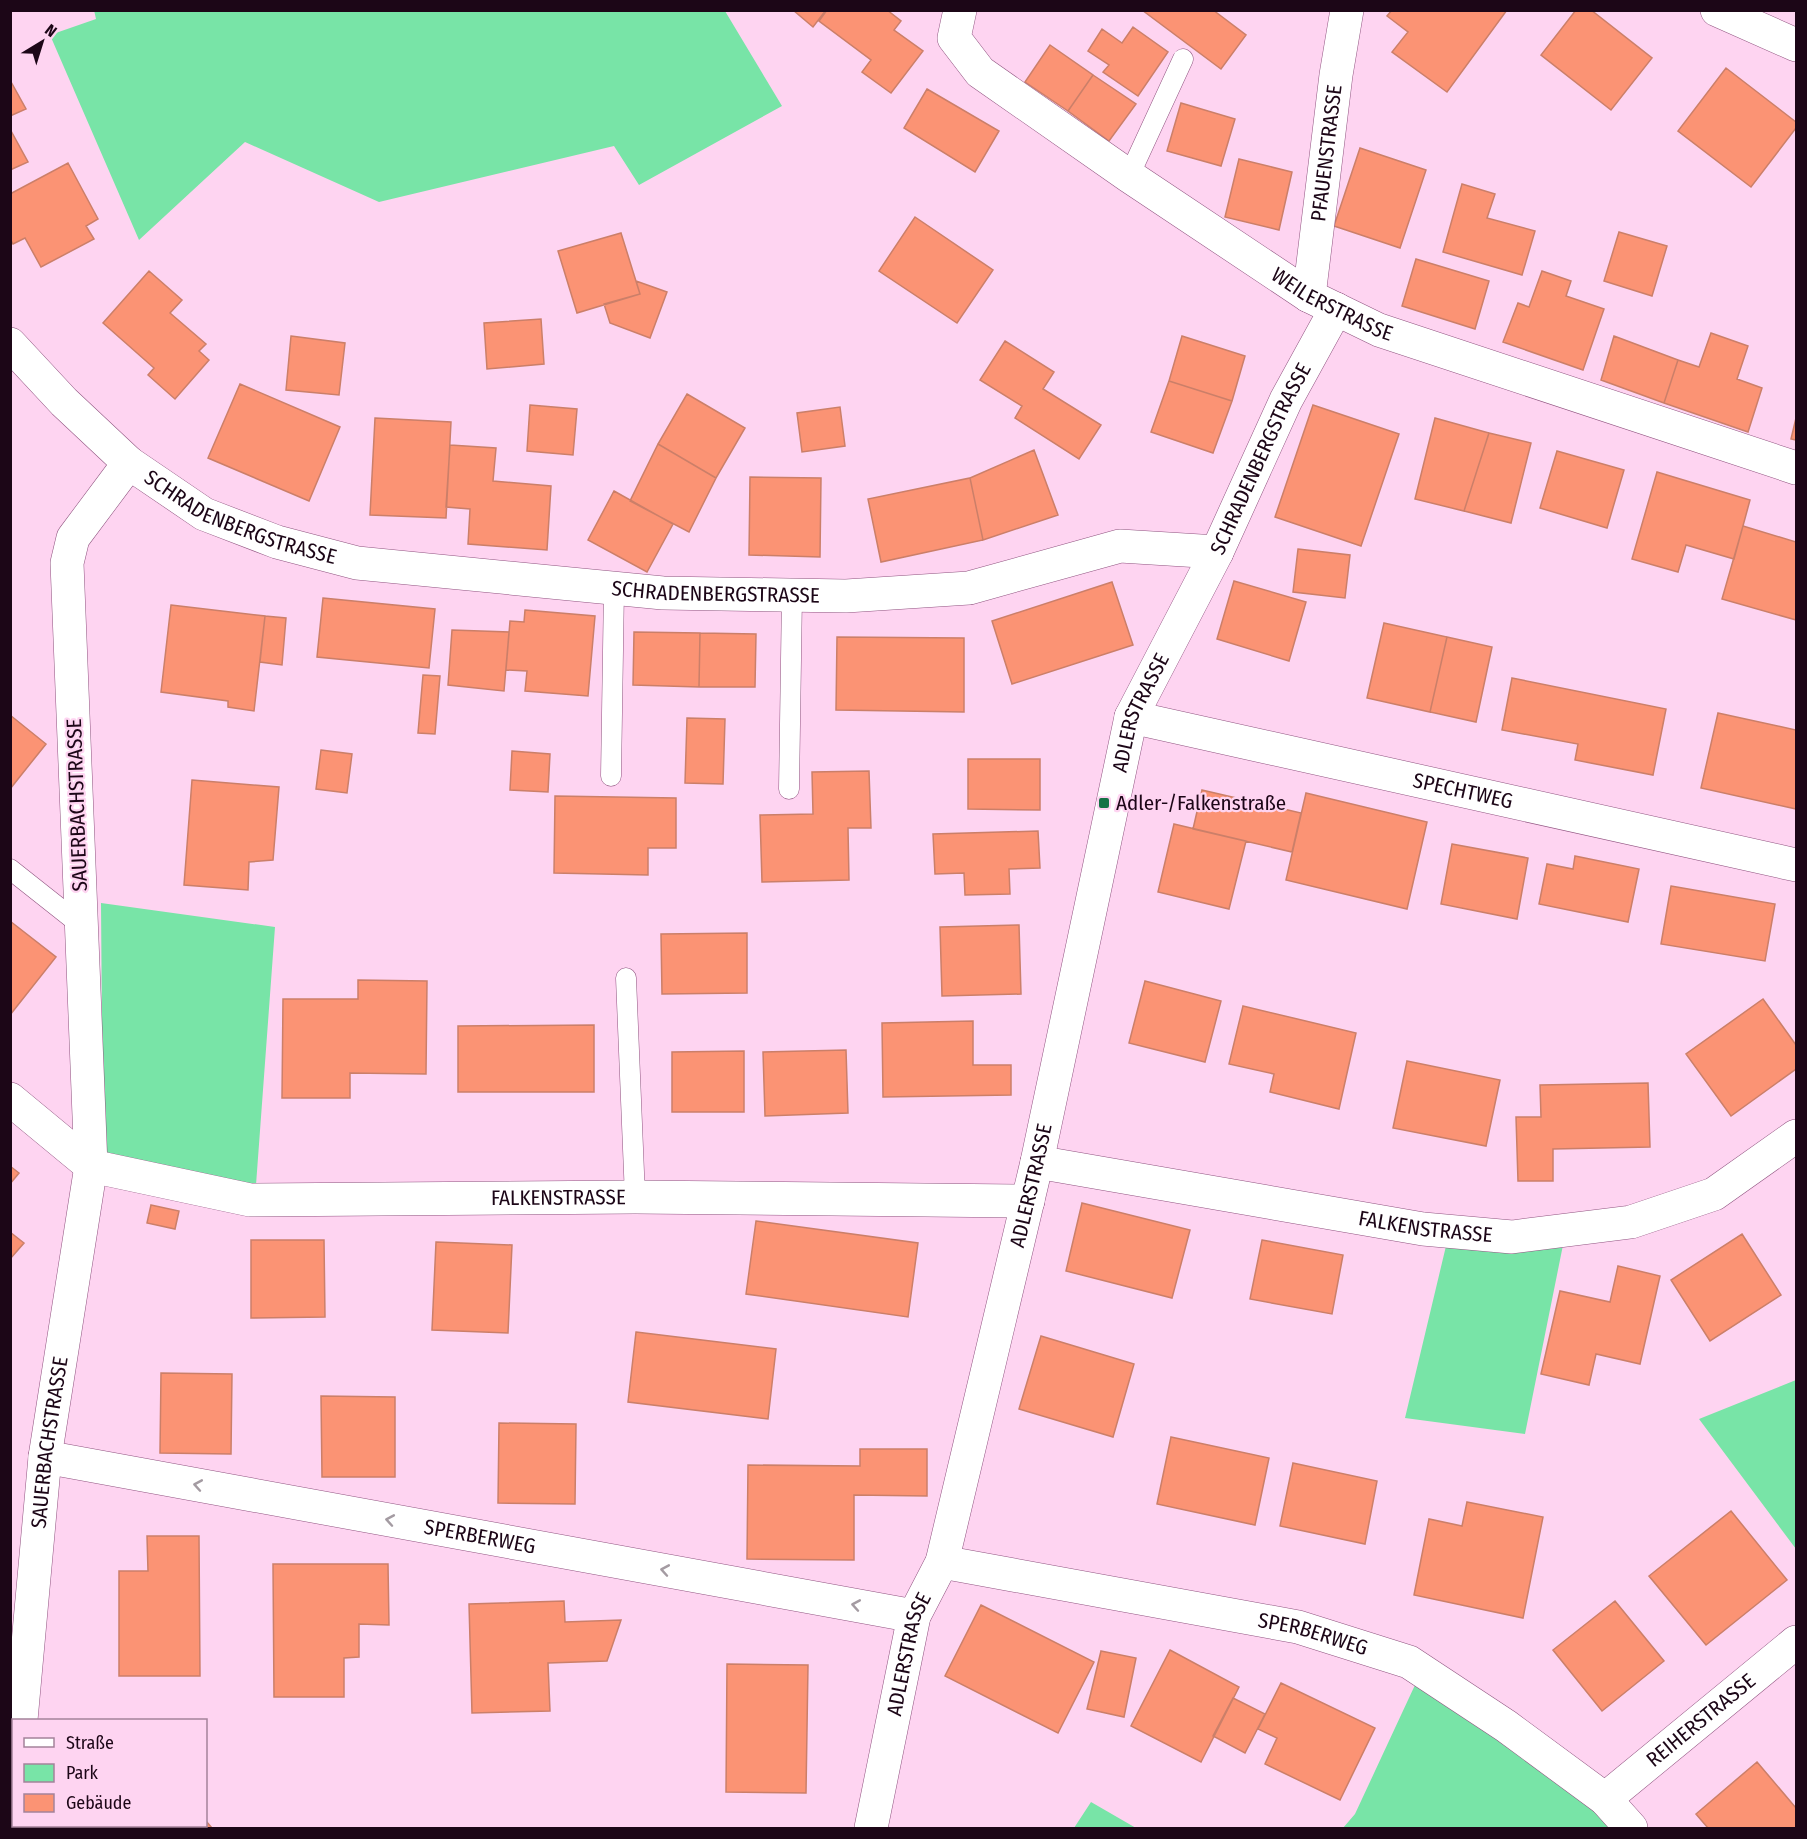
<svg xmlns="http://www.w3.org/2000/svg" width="1807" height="1839" font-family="'Fira Sans Condensed',sans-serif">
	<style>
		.green { fill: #78e4a7 }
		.building { fill: #fb9374; stroke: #cb7f69; stroke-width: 1.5 }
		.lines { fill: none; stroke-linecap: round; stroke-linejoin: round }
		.service-casing { stroke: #905480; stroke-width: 21 }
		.minor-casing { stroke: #905480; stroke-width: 34 }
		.service { stroke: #fff; stroke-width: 20 }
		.minor { stroke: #fff; stroke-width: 33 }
		.oneway { stroke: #a49ba2 }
		.poi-dot { fill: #157246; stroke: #fed4f1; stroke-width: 2 }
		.labels { text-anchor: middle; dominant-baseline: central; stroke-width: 4.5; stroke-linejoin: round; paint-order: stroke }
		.street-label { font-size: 21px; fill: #1c0617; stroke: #fed4f1 }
		.poi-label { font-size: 21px; fill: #1c0617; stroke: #fed4f1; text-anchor: start }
	</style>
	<rect width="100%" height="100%" fill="#fed4f1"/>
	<path class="green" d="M94,10l631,1 57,95 -143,79 -25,-39 -235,56 -134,-60 -106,98 -89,-205 46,-16z
		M101,903l174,24 -19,258 -153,-32z
		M1563,1245l-38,189 -120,-16 41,-172z
		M1796,1380v169l-97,-130z
		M1415,1685l88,50 109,86 -6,7h-263l12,-14z
		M1091,1802l45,26h-62z"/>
	<path class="building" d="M793,10h33l-13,17z
		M827,10h60l14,11 -7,9 29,21 -32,42 -29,-21 9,-12 -52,-39z
		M1142,10h71l33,25 -25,34z
		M1392,10h115l-60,82 -55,-40 16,-20 -21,-16z
		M1576,10h15l61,48 -41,52 -70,-55z
		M1133,27l35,25 -30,44 -35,-24 6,-7 -21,-14 14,-22 20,14z
		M1050,45l43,30 -25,36 -43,-29z
		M1726,68l70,54v6l-45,59 -73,-56z
		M1093,75l43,29 -27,37 -41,-30z
		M10,80l16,29 -16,7z
		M927,89l72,42 -24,41 -71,-44z
		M1181,103l54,16 -14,47 -54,-15z
		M10,129l18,33 -18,8z
		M1360,148l66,22 -26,78 -66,-22z
		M1239,159l53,13 -13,58 -54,-13z
		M68,163l30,56 -12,7 8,13 -53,28 -16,-29 -12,6 -3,-5v-45z
		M1462,184l33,10 -8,24 48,13 -13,44 -79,-23z
		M915,217l78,53 -36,53 -78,-52z
		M1619,232l48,14 -15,50 -48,-15z
		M621,233l19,61 -63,19 -19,-62z
		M1416,259l73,22 -14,48 -73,-23z
		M149,271l33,29 -12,13 36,31 -7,7 10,9 -34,39 -27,-24 6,-7 -51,-45z
		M1542,271l29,10 -5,15 38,13 -21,61 -80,-28 15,-39 11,4z
		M636,281l31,11 -17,46 -40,-15 -6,-19 36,-10z
		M541,319l3,45 -57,5 -3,-46z
		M1711,333l37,13 -11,33 25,9 -14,44 -84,-29 14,-43 21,7z
		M291,336l54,7 -6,52 -53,-5z
		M1182,336l63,20 -13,45 -63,-20z
		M1614,336l64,24 -14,43 -63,-23z
		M1005,341l49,31 -11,17 58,36 -22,34 -64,-41 7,-12 -42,-26z
		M1169,381l63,20 -19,52 -62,-21z
		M240,384l100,43 -31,74 -101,-43z
		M687,394l58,34 -29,50 -58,-34z
		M530,405l47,4 -4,46 -46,-4z
		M1313,405l86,29 -38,112 -86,-29z
		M840,407l5,39 -43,6 -5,-39z
		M375,418l76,4 -5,96 -76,-3z
		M1435,418l54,15 -25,78 -49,-12z
		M1796,418v22l-5,-1z
		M1489,433l42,10 -20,80 -47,-12z
		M658,444l58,34 -27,54 -59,-31z
		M450,445l46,3 -3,33 58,5 -4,64 -79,-6 2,-35 -24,-2z
		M1034,450l24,65 -75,25 -13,-62z
		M1557,451l67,19 -17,58 -67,-20z
		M1657,472l93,28 -16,59 -48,-14 -8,27 -46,-13z
		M750,477l71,1 -1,79 -71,-2z
		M970,478l13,62 -102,22 -13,-63z
		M614,491l59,33 -26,48 -59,-32z
		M1743,526l53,16v78l-74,-21z
		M1298,549l52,6 -5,43 -52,-6z
		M1234,581l72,21 -17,59 -72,-22z
		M1112,582l21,63 -121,39 -20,-63z
		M323,598l112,11 -6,59 -112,-11z
		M171,605l94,11 -11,95 -26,-4v-6l-67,-9z
		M525,610l70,6 -7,80 -63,-5 2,-20 -21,-1 4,-49 14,1z
		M265,616l21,2 -4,47 -22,-3z
		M1384,623l63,14 -17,75 -63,-14z
		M452,630l57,2 -5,59 -56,-6z
		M634,632l66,1 -1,54 -66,-2z
		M700,633l56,1 -1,53h-56z
		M837,637l127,1v74l-128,-2z
		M1447,637l45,10 -16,75 -46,-10z
		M423,675l17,1 -5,58 -17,-1z
		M1512,678l154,31 -13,66 -78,-15 3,-16 -76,-14z
		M1718,713l78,17v79l-95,-21z
		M10,715l36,29 -36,45z
		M687,718l38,1 -2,65 -38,-1z
		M321,750l31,4 -5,39 -31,-4z
		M512,751l38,3 -2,38 -38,-2z
		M968,759h72v51l-72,-1z
		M869,771l2,57h-23l1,52 -87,2 -2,-67 53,-1 -1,-42z
		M192,780l87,7 -6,73 -24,2 -1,28 -64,-5z
		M1202,790l99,23 -9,39 -99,-23z
		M1306,793l121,29 -20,87 -121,-29z
		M555,796l121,2v50h-28v27l-94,-2z
		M1174,824l72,17 -17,68 -71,-17z
		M1038,831l2,37 -31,1 1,25 -45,1 -1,-22 -29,1 -2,-40z
		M1452,844l76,14 -11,61 -76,-15z
		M1575,856l64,13 -11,53 -89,-18 8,-40 26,5z
		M1671,886l104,18 -10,57 -104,-17z
		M10,921l46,36 -46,58z
		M1019,925l2,69 -79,2 -2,-69z
		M747,933v60l-85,1 -1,-60z
		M358,980l69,1 -1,93 -76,-1v25h-68l1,-99h75z
		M1145,981l76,20 -16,61 -76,-19z
		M1763,999l33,46v24l-65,47 -45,-62z
		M1243,1006l113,27 -17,76 -69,-17 4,-18 -45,-10z
		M973,1021v44h38v30l-128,2 -1,-74z
		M594,1025v67h-136v-66z
		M846,1050l2,63 -83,3 -2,-64z
		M744,1051v61h-72v-60z
		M1407,1061l93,19 -14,66 -93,-18z
		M1648,1083l2,64 -97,2v32h-35l-2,-64h25l-1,-32z
		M10,1166l9,7 -9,11z
		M1082,1203l108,27 -18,68 -106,-27z
		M151,1205l28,6 -4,18 -28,-6z
		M756,1221l162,22 -10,74 -162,-23z
		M10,1232l14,11 -14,16z
		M1742,1234l39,61 -71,46 -39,-61z
		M251,1240h73l1,77 -74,1z
		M1262,1240l81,15 -11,59 -82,-15z
		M436,1242l76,3 -4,88 -76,-3z
		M1618,1266l42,10 -20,88 -44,-10 -7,31 -48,-11 19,-83 50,11z
		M636,1332l140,17 -8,70 -140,-17z
		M1041,1336l93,28 -21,73 -94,-28z
		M161,1373l71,1 -1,80 -71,-1z
		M321,1396l74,1v80h-73z
		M499,1423l77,1 -1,80 -77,-1z
		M1171,1437l98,21 -14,67 -98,-21z
		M860,1449h67v47l-73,-1v65l-107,-1 1,-94 112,1z
		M1293,1463l84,18 -12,63 -85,-18z
		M1467,1502l76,15 -20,101 -109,-23 15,-76 33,7z
		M1731,1511l56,69 -81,65 -57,-69z
		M147,1536h52l1,140h-81v-105h29z
		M273,1564h115l1,61 -30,-1v33l-15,1v39h-70z
		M564,1601l1,21 56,-2 -14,41 -59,2 2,48 -78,2 -3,-109z
		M1615,1601l49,60 -62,50 -49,-61z
		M981,1605l113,57 -36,71 -113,-57z
		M1170,1650l69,37 -38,75 -70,-36z
		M1101,1651l35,7 -12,59 -37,-8z
		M727,1664l81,1 -2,128 -80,-1z
		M1281,1683l94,45 -35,72 -75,-36 12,-26 -19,-9z
		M1233,1698l32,16 -20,39 -32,-17z
		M1757,1762l39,46v20h-88l-12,-14z
		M206,1821l6,7h-113l-2,-2h109z"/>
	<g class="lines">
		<defs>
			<path id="service" d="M1129,176l54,-117
				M611,776l3,-188
				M789,789l3,-194
				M10,869l72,57
				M626,978l9,219"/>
			<g id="minor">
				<path id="s1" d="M960,10l-6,28 26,34 149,104 180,120 70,34 417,138"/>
				<path d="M1717,10l79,35"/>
				<path id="s2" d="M1309,296l27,-221 11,-65"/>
				<path id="s3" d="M10,344l54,58 65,61 75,51 73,28 80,21 306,30 183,3 123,-8 151,-42 97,6"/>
				<path id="s4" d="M1131,717l665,148"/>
				<path id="s5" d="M10,1099l81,67 159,34 385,-3 393,4"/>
				<path id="s6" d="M1037,1162l386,67 89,8 119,-15 83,-28 82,-58"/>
				<path id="s7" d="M45,1457l869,159"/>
				<path id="s8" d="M942,1562l356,65 111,35 97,64 99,73 26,29"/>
				<path id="s9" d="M21,1720l24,-263 46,-291 -24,-603 6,-25 56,-75"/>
				<path id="s10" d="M1605,1799l191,-157"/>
				<path d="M28,1826v2"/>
				<path id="s11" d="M871,1828l43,-212 28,-54 95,-400 94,-445 86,-165 69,-152 50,-91"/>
			</g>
		</defs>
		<use href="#service" class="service-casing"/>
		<use href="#minor" class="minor-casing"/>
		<use href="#service" class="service"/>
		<use href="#minor" class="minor"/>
	</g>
	<defs><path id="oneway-chevron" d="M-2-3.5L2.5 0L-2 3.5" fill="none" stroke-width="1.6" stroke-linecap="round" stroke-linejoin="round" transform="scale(1.5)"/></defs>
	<g class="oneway">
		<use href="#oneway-chevron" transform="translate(198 1485) rotate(-170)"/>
		<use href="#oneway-chevron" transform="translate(390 1520) rotate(-170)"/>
		<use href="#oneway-chevron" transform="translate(665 1570) rotate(-170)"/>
		<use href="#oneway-chevron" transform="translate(856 1605) rotate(-170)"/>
	</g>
	<rect class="poi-dot" x="1098" y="797" width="12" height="12" rx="3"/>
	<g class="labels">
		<g class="street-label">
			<text stroke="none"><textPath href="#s2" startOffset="144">PFAUENSTRASSE</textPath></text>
			<text stroke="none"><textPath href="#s1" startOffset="494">WEILERSTRASSE</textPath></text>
			<text stroke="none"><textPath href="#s11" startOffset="1432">SCHRADENBERGSTRASSE</textPath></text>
			<text stroke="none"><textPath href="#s3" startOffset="294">SCHRADENBERGSTRASSE</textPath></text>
			<text stroke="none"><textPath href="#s3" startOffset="780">SCHRADENBERGSTRASSE</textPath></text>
			<text stroke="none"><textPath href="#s11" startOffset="1150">ADLERSTRASSE</textPath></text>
			<text stroke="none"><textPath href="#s4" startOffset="340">SPECHTWEG</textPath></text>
			<text transform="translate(77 805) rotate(-92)">SAUERBACHSTRASSE</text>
			<text stroke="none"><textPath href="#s11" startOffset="664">ADLERSTRASSE</textPath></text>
			<text stroke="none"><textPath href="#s5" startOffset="576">FALKENSTRASSE</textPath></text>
			<text stroke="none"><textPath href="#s6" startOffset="394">FALKENSTRASSE</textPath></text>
			<text stroke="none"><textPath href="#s9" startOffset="279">SAUERBACHSTRASSE</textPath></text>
			<text stroke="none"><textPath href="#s7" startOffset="442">SPERBERWEG</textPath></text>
			<text stroke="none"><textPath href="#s8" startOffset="378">SPERBERWEG</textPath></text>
			<text stroke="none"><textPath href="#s11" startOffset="178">ADLERSTRASSE</textPath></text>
			<text stroke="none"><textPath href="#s10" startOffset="124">REIHERSTRASSE</textPath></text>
		</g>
		<g class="poi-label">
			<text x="1116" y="803">Adler-/Falkenstraße</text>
		</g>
	</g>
	<rect width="1807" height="1839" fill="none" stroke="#1c0617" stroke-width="24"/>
	<rect x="12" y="1719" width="195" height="108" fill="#fed4f1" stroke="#a4829a" stroke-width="1.5"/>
	<rect x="24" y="1738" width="30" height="9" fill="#ffffff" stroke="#a4829a" stroke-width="1.5"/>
	<text x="66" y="1749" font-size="18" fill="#1c0617">Straße</text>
	<rect x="24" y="1764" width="30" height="18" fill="#78e4a7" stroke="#a4829a" stroke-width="1.5"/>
	<text x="66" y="1779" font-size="18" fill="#1c0617">Park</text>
	<rect x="24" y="1794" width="30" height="18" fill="#fb9374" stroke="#a4829a" stroke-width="1.5"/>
	<text x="66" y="1809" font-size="18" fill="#1c0617">Gebäude</text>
	<g transform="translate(42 42) rotate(38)" stroke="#fed4f1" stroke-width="4.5" paint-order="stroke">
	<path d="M0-4.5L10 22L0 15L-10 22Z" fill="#1c0617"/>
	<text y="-9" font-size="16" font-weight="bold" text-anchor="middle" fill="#1c0617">N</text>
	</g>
</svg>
